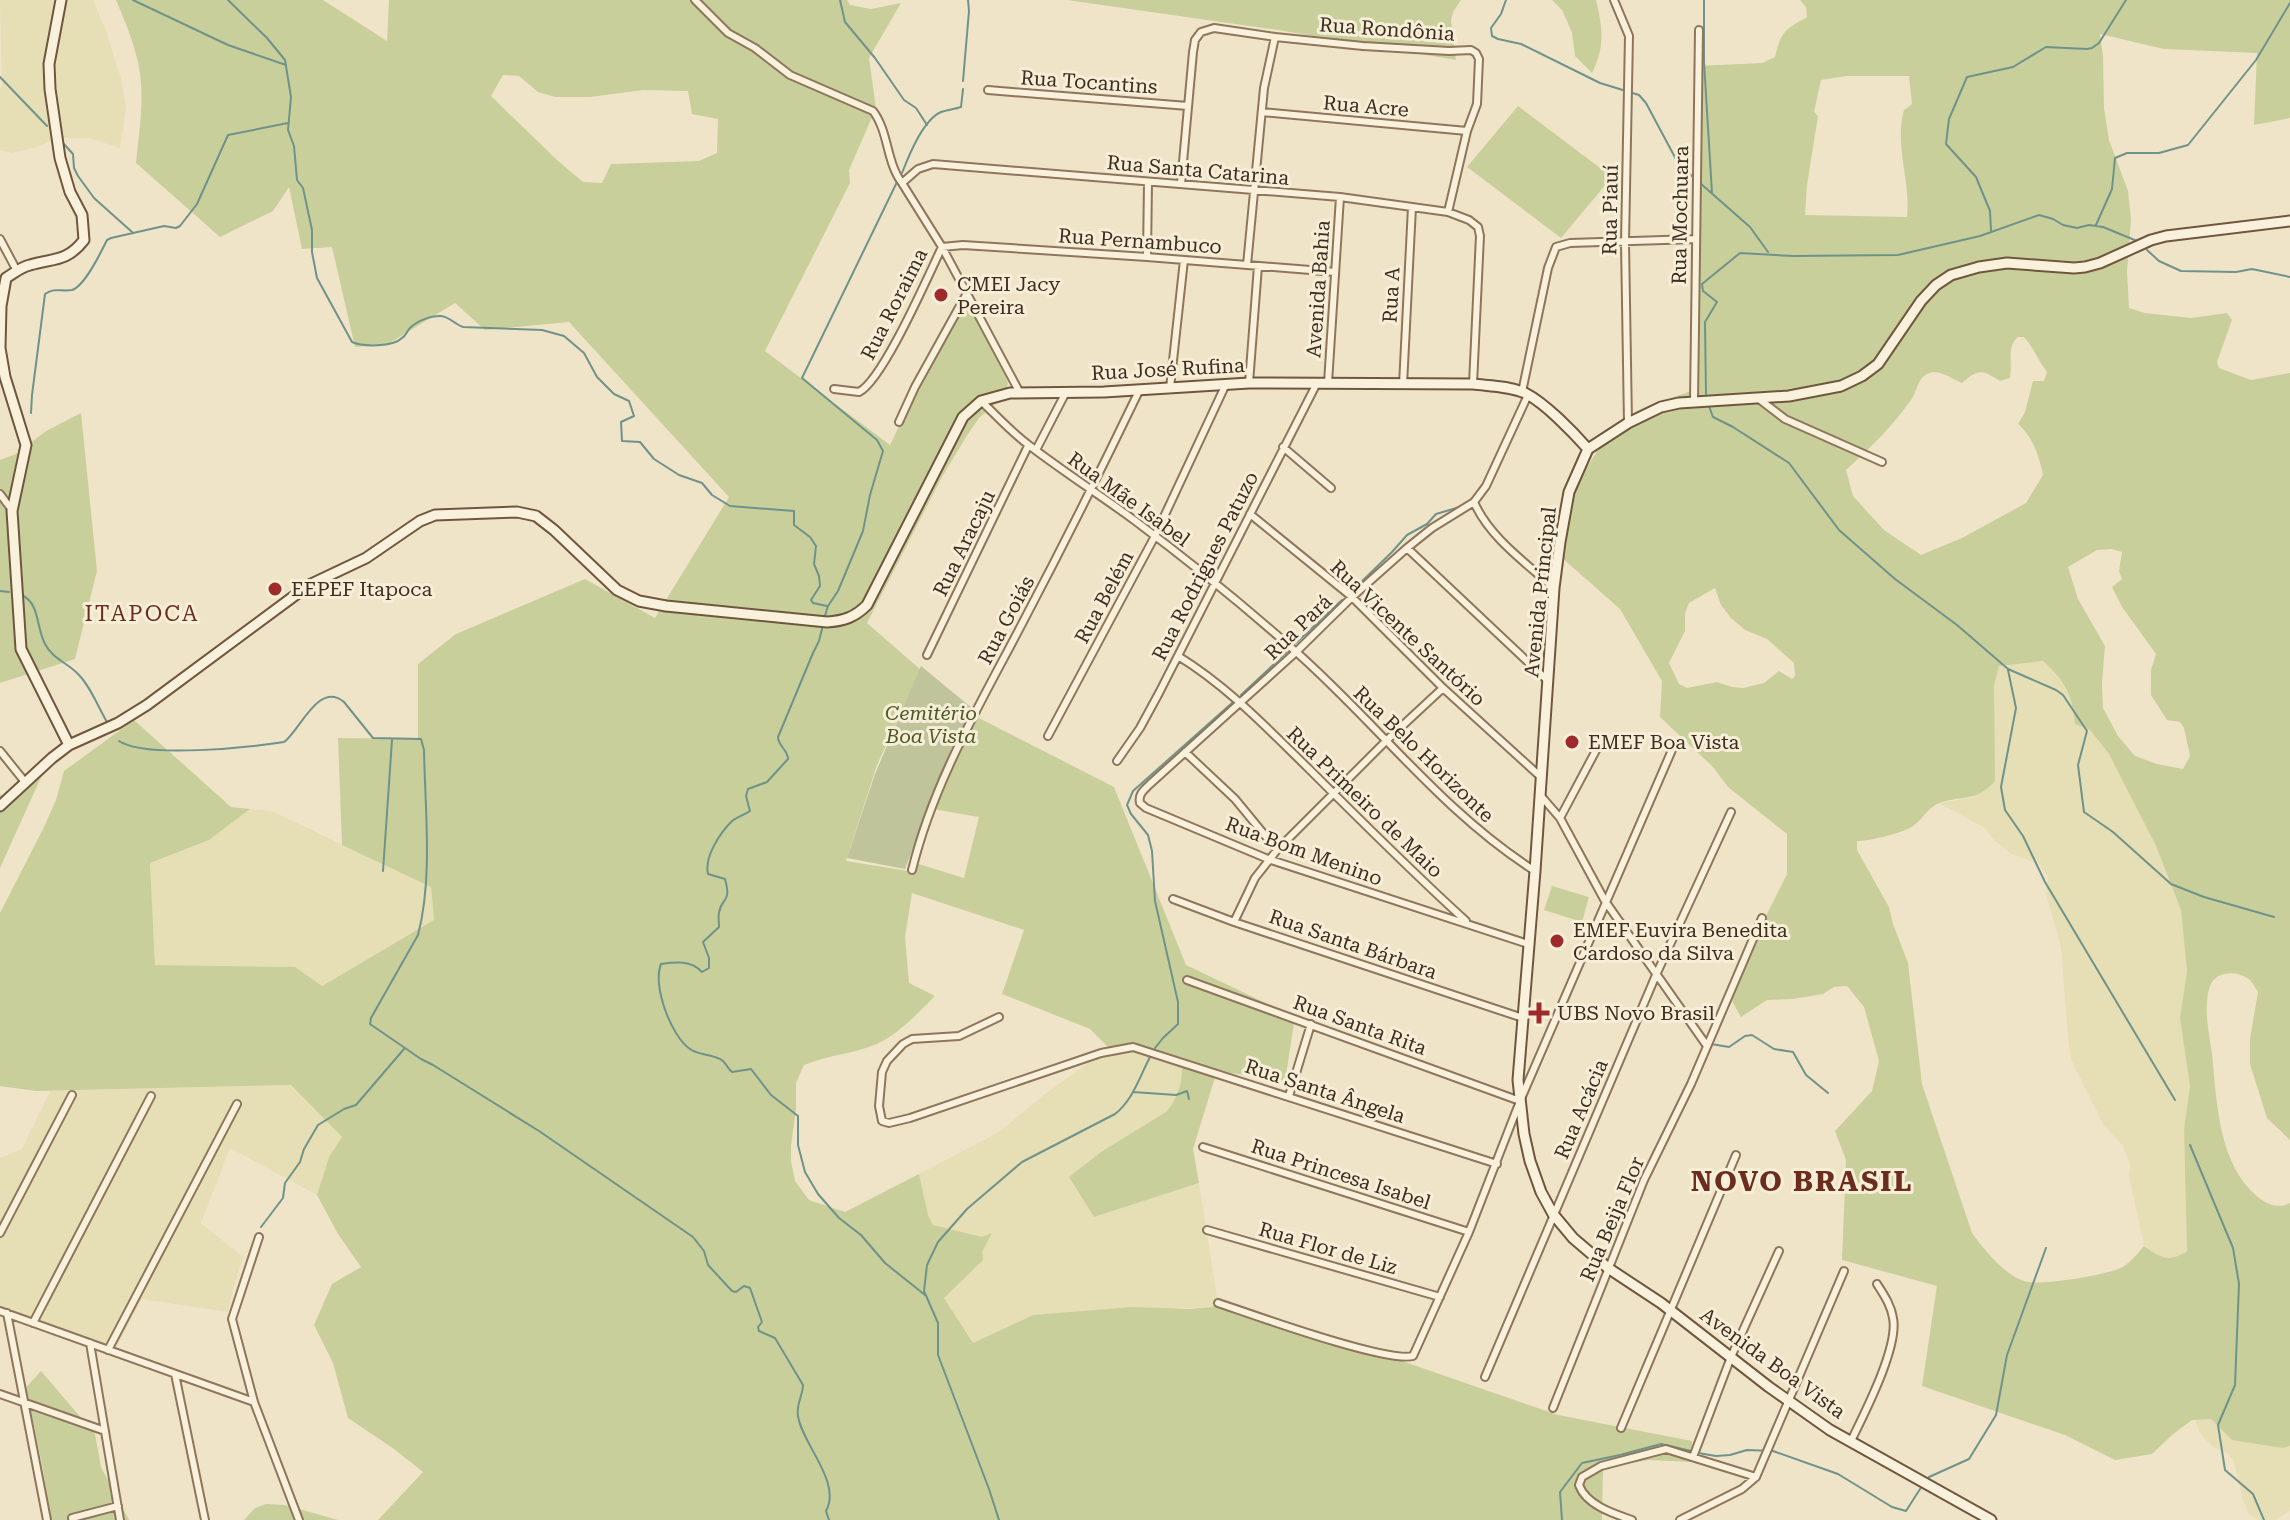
<svg xmlns="http://www.w3.org/2000/svg" width="2290" height="1520" font-family="'Roboto Serif',serif">
	<style>
		.farmland { fill: #e6deb5 }
		.green { fill: #c9cf9b; fill-rule: evenodd }
		.cemetery { fill: #bfc49a }
		.lines { fill: none; stroke-linecap: round; stroke-linejoin: round }
		.stream { stroke: #6f938a; stroke-width: 2 }
		.street-casing { stroke: #8d765c; stroke-width: 10 }
		.secondary-casing { stroke: #6f573f; stroke-width: 13 }
		.street { stroke: #faf1dc; stroke-width: 6 }
		.secondary { stroke: #faf1dc; stroke-width: 9 }
		.poi-dot { fill: #9e2a2b; stroke: #f7eed8; stroke-width: 3 }
		.labels { text-anchor: middle; dominant-baseline: central; stroke-width: 6; stroke-linejoin: round; paint-order: stroke }
		.street-label { font-size: 20px; fill: #3d2e20; stroke: #f7eed8 }
		.poi-label { font-size: 20px; fill: #3d2e20; stroke: #f7eed8; text-anchor: start }
		.park-label { font-size: 20px; font-style: italic; fill: #4d5a26; stroke: #f7eed8 }
		.neighbourhood-label { font-size: 22px; letter-spacing: 2px; fill: #6b2e1e; stroke: #f7eed8 }
		.district-label { font-size: 28px; font-weight: bold; letter-spacing: 2px; fill: #6b2e1e; stroke: #f7eed8 }
	</style>
	<rect width="100%" height="100%" fill="#f0e4c8"/>
	<path class="farmland" d="M0,0h93l13,31 15,48 5,28 -6,41 -31,-10h-31l-24,10 -22,5 -12,-3v-62l2,-2z
		M2043,661l18,16 12,24 2,23 15,6 19,24 47,92 25,64 6,61 -7,47 10,68 -6,43 3,121 -9,7 -17,1 -17,-12 -15,-70 1,-11 -7,-19 -19,-21 -33,-66 -3,-22 -7,-90 -15,-53 2,-17 -10,-14 -27,-9 -17,-14 -9,-12 -46,-25 32,-5 23,-17v-95l5,-21z
		M250,809l22,2 159,76 3,34 -113,65 -26,-19 -140,-2 -5,-102 59,-23z
		M1109,1048l33,1 40,15 1,10 -3,15 -6,14 -8,10 -65,39 -32,25 25,40 105,-34 18,114 -3,10 -181,8 -60,28 -29,-45 38,-38v-8l8,-18 -8,3 -49,-12 -5,-10 -9,-41 80,-42 46,-38z
		M291,1085l51,52 -13,20 -12,38 -87,-47 -29,75 42,34 -10,31 -5,24 -86,-13 -25,47 -85,-25 -32,-13v-150l22,-9 28,-58z
		M2195,1419h16l72,29 7,-2v65l-15,9h-17l-9,-6 -7,-17 -8,-35 -7,-9 -14,-6 -7,-7 -7,-9z"/>
	<path class="green" d="M116,0h207l64,41 2,-41h458l3,5 21,4 30,-6 -32,55 7,50 -27,62 1,13 -85,168 125,94 72,-148 31,46 15,40 -3,12 -26,23 -11,16 -25,41 -76,148 54,47 -44,95 -31,96 62,10 4,-9 52,16 15,-61 -46,-8 40,-94 141,72 72,178 109,52 -10,64 -68,-10 -24,78 6,34 -105,34 -25,-40 32,-25 65,-40c12,-14 17,-30 16,-48l-40,-15 -33,-1 -19,-19 -88,-35 22,-64 -112,-37 -7,44 4,46 26,13c-18,18 -35,37 -58,48 -23,10 -50,11 -73,21l-8,18v26l-5,37v15l4,20 14,19 36,12 74,-38 9,41 5,10 49,12 10,-4 -10,19 1,8 -39,38 29,45 60,-28 99,-8 57,2 24,-2 4,-10 341,118 134,26v21l-43,-2 -46,8 -1,52h-1224l45,-48 -29,-23 -46,-31 -15,-55 -19,-38 18,-41 29,-17 -23,-33 -21,-39 12,-38 13,-20 -51,-52 -255,6 -36,-5v-173l44,-86 12,-27 8,-29 70,-51 97,87 19,2 -41,31 -59,23 5,102 140,2 27,19 112,-66 -3,-33 -89,-42 -4,-107 80,1v-75l38,-30 129,-55 70,39 74,-121 -160,-175 -84,8 -30,-27 -67,41 -33,3 -23,-100 -30,2 -13,-62 -16,24 -53,26 -84,-74c3,-30 8,-60 4,-90 -4,-26 -14,-49 -24,-73zM503,75l16,1 19,16 17,5h35l53,-7 45,1 4,23 26,5 -1,34 -18,8 -88,3 -9,19 -19,-1 -26,-22 -66,-64z
		M1067,0h394l-8,12 -2,9 5,39 -178,-30z
		M1552,0h44c7,28 9,47 -4,73l-17,-17 -3,-23 -5,-12 -5,-11z
		M1800,0h490v118l-36,7 3,-72 -93,-4 -64,-15 3,22 1,52 5,32 19,51 3,29 -4,52 2,36 16,5 46,5 36,-5 5,7 -15,42 2,6 32,12 39,-7v767l-23,-22 -17,-54v-25l8,-47c-3,-5 -6,-11 -11,-14 -12,-8 -32,-6 -37,8 -7,21 -1,47 2,68 5,48 6,114 50,146 9,6 18,8 28,3v243l-7,2 -51,-8 -21,-21 -19,1 -20,15 -20,19 -37,6 -50,-25 -143,-49 15,-100 -95,-26 4,-100 -11,-29 37,-40 7,-30 -15,-54 -17,-21 -13,1 -11,7 -30,5 -26,1 -26,17 -9,-16 6,-29 49,-98v-40l-59,-47 -15,-20 -53,-50 2,-36 -42,-72 -59,-52c1,-11 1,-21 3,-31 5,-31 36,-88 61,-107 20,-16 50,-21 74,-31l-5,-258 2,-64 66,-3 13,-6c6,-26 10,-27 32,-40l-1,-10zM1847,76h62l3,28 -8,6c-10,35 7,71 3,107l-102,-2 2,-30 11,-69 -4,-4 7,-32zM2018,337h6c10,11 14,24 23,35l-3,9h-11l-8,31 -7,12c15,13 21,32 25,51l-17,28 -64,35 -41,17 -37,-25 -31,-34 -7,-26c24,-22 46,-43 65,-70 6,-8 6,-21 16,-26 11,-6 24,4 35,9 17,-15 20,-13 38,-2l10,-3c3,-15 -4,-31 8,-41zM2112,549l10,3 -3,19 3,8 -10,8 10,20 34,47 -5,16v25l16,25 13,2 4,6 6,28 -7,13 -26,-5 -22,-8 -17,-20 -15,-28 -1,-25 3,-37 -27,-47 -10,-32 29,-17zM1715,588l6,17 10,13 14,12 22,9 27,24 1,13 -3,3 -13,-8 -15,12 -21,5 -11,-1 -15,-5 -30,6 -8,-4 -10,-21 16,-32v-18l4,-10zM2043,661c23,21 29,33 32,63l15,6 19,24 47,92 25,64 6,61 -7,47 10,68 -6,43 3,122c-18,12 -26,7 -43,-5 -6,7 -14,17 -23,22 -16,7 -76,17 -93,14 -21,-4 -44,-32 -56,-49l-50,-149 -14,-121 -15,-39 -4,-17 -32,-57v-9c12,0 47,-8 56,-15 9,-6 14,-17 24,-22 24,-10 37,0 58,-23l-1,-95 5,-20z
		M1518,106l94,71 -51,61 -94,-71z
		M81,413l16,158 -22,88 -75,24v-223l16,-6 30,-23z
		M43,773l-43,95v1v-75l4,5z
		M1552,886l37,11 -7,25 -38,-12z
		M41,1371l54,63 6,33 28,53h-79l-7,-51 -13,-62 -10,-13z
		M266,1504l19,1 53,15h-94l11,-12z"/>
	<path class="cemetery" d="M921,666l52,43 -38,80 -30,80 -58,-11 28,-84z"/>
	<g class="lines">
		<path class="stream" d="M133,0l95,45 58,20
			M228,0l39,38 18,22 6,37 -3,33 6,16 3,34 6,8 9,42v22l5,26 35,64c11,5 41,5 50,-4 4,-2 5,-7 8,-10 7,-7 20,-12 30,-12 9,0 14,8 23,11l79,3 22,6 20,17 13,24 17,17 15,7 5,15 -13,6 1,19 18,1 14,17 25,16 23,8 10,12 18,11 64,5v14l16,12 6,9 -2,18 5,12 1,10 -9,14 2,3 14,3
			M840,0l5,22 30,36 29,42 12,8 11,17
			M1506,0l-5,14 -10,14 1,8 6,3 23,5 79,39 39,12 7,8 32,60 17,16
			M1704,0v62l8,131
			M0,77l47,49
			M963,81l6,-70 -1,-11
			M62,142l11,12 1,14 4,8 16,22 38,34
			M902,173c7,-18 21,-53 39,-61 6,-2 14,-3 20,-5l2,-18
			M1700,183l50,44 18,25
			M2096,225l16,-36 3,-31 12,-5h32l29,-8 68,-85 34,-57
			M1991,231l-1,-20 -14,-34 -30,-33 3,-25 18,-42 46,-10 33,-20 41,2 5,-1 7,-5 27,-43
			M2147,250l12,11 22,10 55,1 16,-3 38,8
			M1706,394l-1,-72 12,-20 -14,-11 -1,-7 38,-31 53,3 105,-1 82,-19 59,-21 14,4 10,6 14,3 12,-3 14,2 34,14
			M1709,406l4,11 20,10 56,36 50,67 56,49 62,46 51,44 48,21 7,5 24,36 -9,34 6,47 29,20 58,52 33,13 70,20
			M31,413l1,-18 13,-101c10,-7 16,-2 27,-4 13,-4 29,-38 35,-50l4,-2 53,-12 12,2 4,-2 17,-22 31,-69 60,-12
			M1353,590l39,-38 15,-17 20,-11 9,-10 27,-8
			M0,591l9,1
			M22,595c18,9 14,32 23,49 7,14 22,19 32,29 13,12 21,34 30,49
			M824,619l4,-13 10,-15 25,-60 7,-36 13,-44 -6,-11 -75,-62 95,-196
			M823,625l-4,16 -6,12 -35,84c0,9 10,13 10,22l-21,23 -19,7 -2,7 4,15c-6,4 -13,6 -18,10 -12,12 -28,36 -24,53l17,5c7,25 -4,18 -6,34 -1,4 0,9 0,14l-16,15 6,16v10l-7,4c-11,-12 -26,-10 -41,-8 -9,21 10,72 29,85 8,6 21,5 30,10 5,2 8,10 12,13l19,-3 20,26 27,21v29l7,27 13,22 21,24 22,17 24,28 40,32
			M1296,643l46,-43
			M2008,670l8,38 -15,79 4,23 18,26 22,46 130,218
			M1241,695l46,-43
			M119,741c27,18 131,6 165,1 15,-10 35,-62 60,-40l29,36 48,1 3,11c1,59 9,128 -6,185l-47,83 -1,6 51,35 12,6 106,66 154,106 11,14 4,14 24,26 4,1 8,-6 6,2 12,34 -4,5 1,4 16,7 28,47c0,10 -7,19 -5,31 4,28 44,66 28,95l3,9
			M383,871l9,-131
			M1711,1044l18,3 16,-11 7,-1 22,14 19,3 13,23 22,18
			M1155,1048l8,-10 15,-14v-22l-23,-101 -3,-50 -4,-16 -17,-21 -4,-9 6,-14 99,-88
			M1133,1092l43,3 11,-4 2,8
			M2190,1145l43,103 6,36 -4,101 -17,40 7,45 28,24 11,26
			M261,1227l22,-29 2,-15 15,-21 4,-13 14,-24 26,-16 12,-4 48,-56
			M1698,1453l18,3 14,-1 17,-5 26,1 65,23 54,33 14,4 16,-25
			M1926,1481l3,-4 40,-18 27,-44 11,-60 39,-107
			M999,1520l-10,-31 -51,-134v-32l-14,-32 3,-26 11,-23 29,-33 55,-47 93,-48c18,-14 25,-38 35,-57
			M1562,1520l-2,-28 22,-29 38,-8 41,-11 30,7"/>
		<defs>
			<path id="street" d="M695,0l33,33 27,15 35,27 83,36c16,21 13,51 29,72
				M1614,0l15,36 -4,206 3,181
				M988,90l200,16
				M1262,112l205,19
				M1181,184l12,-132 2,-12 6,-8 13,-4 61,9 88,9 86,5 22,-1 5,3 3,6 -2,45 -10,27 -19,81
				M0,239l17,32
				M1147,257l1,-75
				M1247,265l17,-177 11,-51
				M1249,383l9,-117
				M1328,383l12,-186
				M1403,385l9,-178
				M1170,388l14,-128
				M834,389l25,3c24,-12 69,-116 83,-145l21,-2 184,12 188,15
				M1522,392l26,-124 8,-21 14,-4 125,-4
				M1020,393l-78,-146 -40,-64 16,-14 15,-5 407,33 108,15 21,8 9,7 2,9 -7,148
				M1528,395l-42,91 -12,16 -42,26 -25,20 -55,49 -56,55 -146,132c-6,6 -12,10 -10,19l6,5 122,51 260,85
				M1759,399l26,20 97,43
				M981,401c16,15 31,32 49,45 34,26 70,49 104,74 55,41 108,84 160,130 82,72 148,162 241,221
				M1694,401l5,-371
				M899,422l16,-35 51,-92
				M1283,447l48,41
				M1036,450l30,-58
				M0,494l12,16
				M1474,502c15,35 52,61 80,86
				M1250,514l102,83 91,91 99,90
				M1407,548l140,132
				M927,655l101,-209
				M1178,656c49,30 89,72 130,112 52,52 104,104 158,153
				M1048,736l107,-200 71,-152
				M0,751l25,31
				M1185,752l50,47 42,51
				M1117,761l23,-33 19,-35 158,-310
				M1541,796l19,22 45,83 102,145
				M1560,818l41,-77
				M912,870c22,-90 70,-169 112,-250 40,-76 78,-152 115,-229
				M1173,899l61,23 289,96
				M1234,922l21,-44 22,-28 110,-110 56,-52
				M1187,980l333,121
				M999,1017l-40,19 -47,3 -9,5 -16,17 -5,11 -3,34 3,15 7,2 21,-5 191,-65 32,-6 364,117
				M1289,1096l22,-72
				M1203,1147l266,85
				M1207,1230l233,67
				M0,1233l72,-138
				M259,1237l-27,82 22,83 45,118
				M1218,1303c33,11 168,60 195,53l56,-124 51,-131 152,-351
				M0,1311l254,91
				M7,1313l40,207
				M33,1323l118,-227
				M90,1343l30,177
				M108,1350l129,-246
				M175,1374l30,146
				M1485,1377l171,-402 75,-163
				M0,1394l105,37
				M1553,1408l91,-228 47,-96 71,-166
				M1621,1428l115,-273
				M1851,1441c13,-27 48,-94 42,-123 -2,-13 -9,-23 -16,-34
				M1693,1457l38,-100 48,-106
				M72,1518l46,-12
				M1632,1520c-18,-6 -46,-15 -53,-35l3,-8 19,-11 65,-17 90,28
				M1680,1520l62,-31 14,-12 88,-206"/>
			<path id="secondary" d="M61,0l-12,64 1,25 10,69 10,34 12,23 2,25c-17,22 -30,18 -54,25 -9,2 -16,8 -24,13l-5,28 -1,42 5,29 21,68 -14,66 9,138 48,96
				M0,806l52,-48 17,-13 49,-22 29,-18 162,-120 57,-27 54,-37 15,-6 82,-3 19,4 18,14 63,60 22,11 27,5 161,16c17,-1 28,-5 40,-17l96,-188 18,-16 29,-8 94,-1 145,-9 224,1c17,2 36,2 52,9 20,10 48,39 63,56
				M1991,1520l-161,-90 -61,-43 -108,-84 -53,-35 -35,-30 -20,-24 -12,-22 -11,-31 -6,-27 -6,-54 17,-209 19,-283 6,-46 9,-50 19,-43 40,-26 33,-16 18,-4 110,-7 52,-10 21,-10 16,-12 43,-63 15,-16 15,-10 28,-8 28,-4 67,5 11,-1 15,-4 51,-23 15,-4 124,-15"/>
		</defs>
		<use href="#street" class="street-casing"/>
		<use href="#secondary" class="secondary-casing"/>
		<use href="#street" class="street"/>
		<use href="#secondary" class="secondary"/>
	</g>
	<g class="poi-dot">
		<circle cx="941" cy="295" r="8"/>
		<circle cx="275" cy="589" r="8"/>
		<circle cx="1572" cy="742" r="8"/>
		<circle cx="1557" cy="941" r="8"/>
		<path d="M1535 1001h8v8h8v8h-8v8h-8v-8h-8v-8h8z"/>
	</g>
	<g class="labels">
		<g class="street-label">
			<text transform="translate(1387 29) rotate(4)">Rua Rondônia</text>
			<text transform="translate(1089 82) rotate(4)">Rua Tocantins</text>
			<text transform="translate(1366 106) rotate(5)">Rua Acre</text>
			<text transform="translate(1198 170) rotate(5)">Rua Santa Catarina</text>
			<text transform="translate(1610 210) rotate(-89)">Rua Piauí</text>
			<text transform="translate(1680 215) rotate(-89)">Rua Mochuara</text>
			<text transform="translate(1140 241) rotate(4)">Rua Pernambuco</text>
			<text transform="translate(1318 289) rotate(-86)">Avenida Bahia</text>
			<text transform="translate(1391 295) rotate(-87)">Rua A</text>
			<text transform="translate(894 304) rotate(-63)">Rua Roraima</text>
			<text transform="translate(1168 369) rotate(-3)">Rua José Rufina</text>
			<text transform="translate(1129 499) rotate(36)">Rua Mãe Isabel</text>
			<text transform="translate(964 543) rotate(-64)">Rua Aracaju</text>
			<text transform="translate(1205 566) rotate(-63)">Rua Rodrigues Patuzo</text>
			<text transform="translate(1540 592) rotate(-84)">Avenida Principal</text>
			<text transform="translate(1104 597) rotate(-62)">Rua Belém</text>
			<text transform="translate(1006 620) rotate(-62)">Rua Goiás</text>
			<text transform="translate(1298 627) rotate(-44)">Rua Pará</text>
			<text transform="translate(1408 633) rotate(43)">Rua Vicente Santório</text>
			<text transform="translate(1424 754) rotate(44)">Rua Belo Horizonte</text>
			<text transform="translate(1365 802) rotate(44)">Rua Primeiro de Maio</text>
			<text transform="translate(1304 851) rotate(20)">Rua Bom Menino</text>
			<text transform="translate(1353 944) rotate(19)">Rua Santa Bárbara</text>
			<text transform="translate(1360 1025) rotate(20)">Rua Santa Rita</text>
			<text transform="translate(1325 1091) rotate(18)">Rua Santa Ângela</text>
			<text transform="translate(1581 1109) rotate(-67)">Rua Acácia</text>
			<text transform="translate(1341 1174) rotate(18)">Rua Princesa Isabel</text>
			<text transform="translate(1612 1219) rotate(-67)">Rua Beija Flor</text>
			<text transform="translate(1328 1248) rotate(16)">Rua Flor de Liz</text>
			<text transform="translate(1773 1363) rotate(36)">Avenida Boa Vista</text>
		</g>
		<g class="poi-label">
			<text x="957" y="284">CMEI Jacy<tspan x="957" dy="23">Pereira</tspan></text>
			<text x="291" y="589">EEPEF Itapoca</text>
			<text x="1588" y="742">EMEF Boa Vista</text>
			<text x="1573" y="930">EMEF Euvira Benedita<tspan x="1573" dy="23">Cardoso da Silva</tspan></text>
			<text x="1557" y="1013">UBS Novo Brasil</text>
		</g>
		<g class="park-label">
			<text x="931" y="713">Cemitério<tspan x="931" dy="23">Boa Vista</tspan></text>
		</g>
		<g class="neighbourhood-label">
			<text x="142" y="613">ITAPOCA</text>
		</g>
		<g class="district-label">
			<text x="1802" y="1181">NOVO BRASIL</text>
		</g>
	</g>
</svg>
